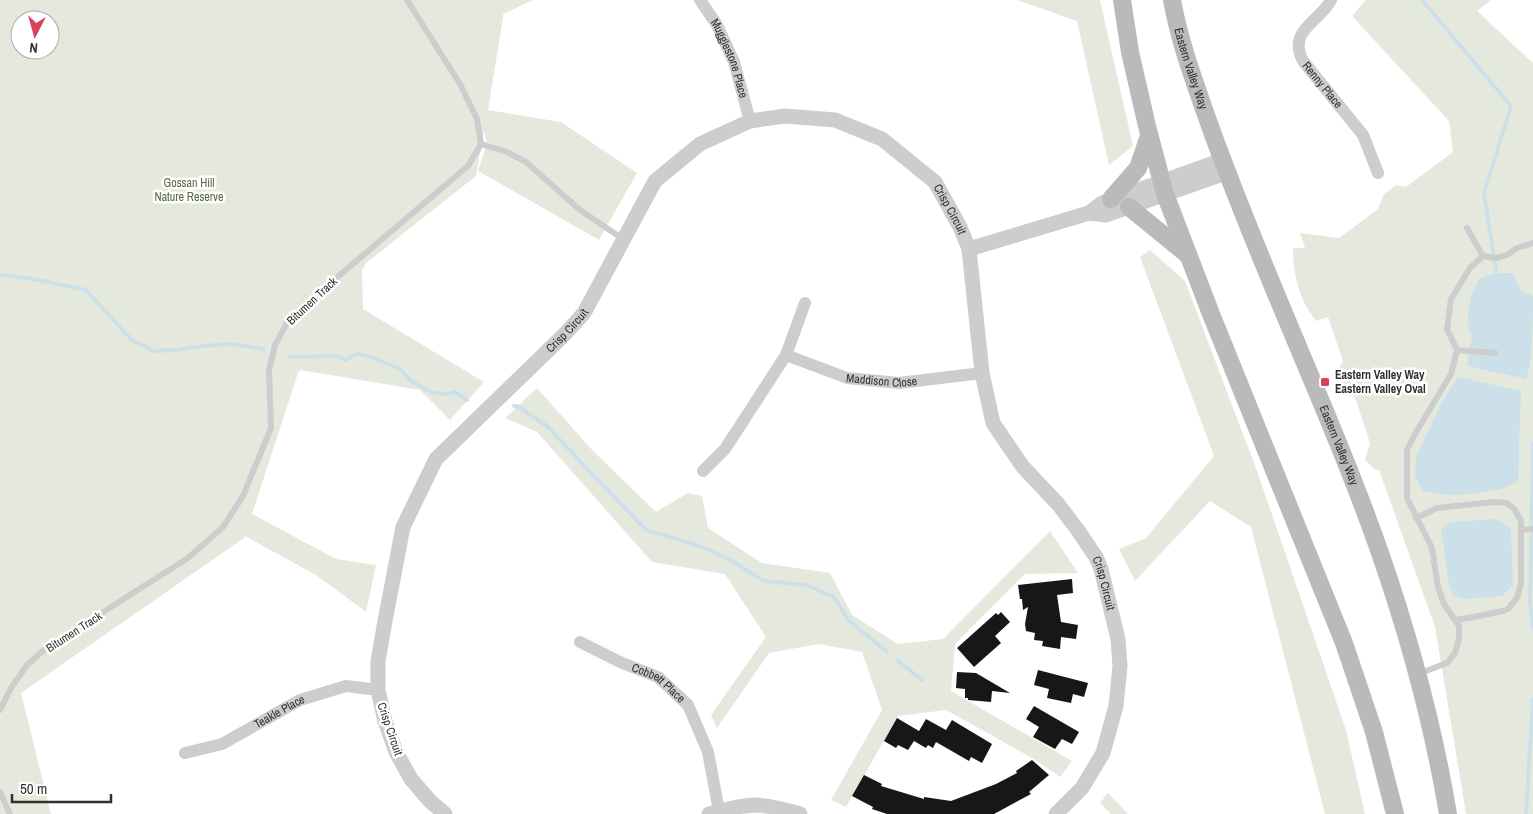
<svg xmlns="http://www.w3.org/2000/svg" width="1533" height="814" font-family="'Archivo Narrow',sans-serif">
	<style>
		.green { fill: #e5e9dd; fill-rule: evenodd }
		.water { fill: #cbe0e8 }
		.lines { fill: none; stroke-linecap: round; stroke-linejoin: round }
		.stream { stroke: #cbe0e8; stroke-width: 4 }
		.building { fill: #171717 }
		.service { stroke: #cdcdcd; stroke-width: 6 }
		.minor { stroke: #cdcdcd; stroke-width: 12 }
		.tertiary { stroke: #cdcdcd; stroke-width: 15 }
		.secondary { stroke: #bababa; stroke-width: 18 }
		.poi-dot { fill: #d9415d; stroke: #fff; stroke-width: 2 }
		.labels { text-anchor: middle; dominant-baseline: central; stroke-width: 5; stroke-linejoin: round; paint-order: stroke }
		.street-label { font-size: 12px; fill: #303030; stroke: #fff }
		.park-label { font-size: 12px; fill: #586941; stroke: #fff }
		.poi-label { font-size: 12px; font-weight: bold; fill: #303030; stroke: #fff; text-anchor: start }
	</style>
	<rect width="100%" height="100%" fill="#fff"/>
	<path class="green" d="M0,0h533l-30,14v4l-15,92 73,12 76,51 -38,67 -121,-69 9,-28 -3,-12 -8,45 -110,87 -4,7 1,39 121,73 -34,38 -30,-30 -120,-20 -2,3 -46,141 84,45 40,6 -10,47 -50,-37 -71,-39 -1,2 -223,155 30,121h-51zM20,20h30v30h-30z
		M1017,0h83l33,146 -24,19 -32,-144z
		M1366,0h125l-14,11 56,52v751h-67l-31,-187 -56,-157h-3l-11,-10 5,-17 -15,-46 -5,-2 -10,-9 -2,-16 5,-9 -15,-44 -12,4c-17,-21 -23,-46 -23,-73h12l-5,-15 39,5 39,-29 6,-15 12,-9 10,2 47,-35 -4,-31 -97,-105z
		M1150,250l35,31 72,190 89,259 19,84h-40l-74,-287 -41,-26 -75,80 -16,-32 27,-11 68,-82 -74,-199z
		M537,388l56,63 63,61 32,-19 14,3 6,32 54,35 68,10 22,42 46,29 45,-5 107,-108 28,42 -53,1 -70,70 -4,47 121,70 -12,16 -26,-18 -88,-49 -48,6 -52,91 -15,-7 51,-90 -20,-58 -43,-8 -50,9 -52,75 -6,-13 55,-78 -41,-63 -73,-12 -115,-130 -32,-14z
		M1108,793l20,21h-17l-11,-11z"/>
	<path class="water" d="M1496,273h17l8,18 12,5c0,21 0,67 -7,83l-59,-13 5,-30 -5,-13 4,-27 9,-18z
		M1458,377l63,14 -3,91c-7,3 -15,7 -23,8 -23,5 -49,7 -72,1l-8,-15 1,-19 25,-54z
		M1496,519l15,9 2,57 -11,11 -39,3 -10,-3 -4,-12 -8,-54 9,-8z"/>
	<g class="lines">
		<path class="stream" d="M1422,0l89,106 -27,87 13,84
			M0,275l28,3 58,12 46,50 21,11 23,-1 27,-4 29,-2 32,5
			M290,357l47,-1 8,4 12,-6 12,2 31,13 11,12 22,12 15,1 7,-2 12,8
			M514,406h3l30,20 44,47 55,57 51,15 32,14 35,22 42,4 28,12 14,23 39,32
			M1533,627l-3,-24 3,-159
			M897,660l25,20
			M1526,814l7,-115"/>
	</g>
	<path class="building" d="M1072,579l1,14 -16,2 4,27 17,3 -2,14 -15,-2 -1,12 -18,-3 1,-5 -9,-1 1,-7 -9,-2 -1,-7 3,-17 -5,3 -1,-11h-2l-2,-14z
		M1001,612l9,10 -15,14 6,7 -27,24 -17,-19 39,-35 2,2z
		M1038,670l50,13 -4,14 -11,-3 -2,9 -24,-5 2,-9 -15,-4z
		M957,672l19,1 34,20 -18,-2 -1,11 -23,-2v-2h-3v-9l-9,-1z
		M1034,706l45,26 -7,12 -10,-5 -7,10 -22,-12 6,-10 -13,-8z
		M897,718l22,13 7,-12 20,11 6,-10 40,24 -10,19 -11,-6 -2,4 -33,-19 -3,6 -5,-3 -2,3 -12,-7 -6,9 -10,-5 -2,3 -12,-7z
		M1032,760l17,15 -20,17 2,2 -37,20h-107l-15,-5 1,-2 -21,-11 12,-21 18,9 -1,2 43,13v-2l27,4 45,-17 21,-11 -1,-2z"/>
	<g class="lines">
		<path class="service" d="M481,144l26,8 19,10 54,48 43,29
			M1467,228l16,28
			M1457,350l38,3
			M1416,518l21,-10 56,-6 14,1 8,7 6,11v62l-4,15 -9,11 -5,2 -29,6 -19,3
			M1521,530l12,-1
			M1418,674l29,-11 8,-10 4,-14v-13l-15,-22 -6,-17 -6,-39 -25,-50v-48l8,-16 36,-60 6,-24 -10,-21 4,-30 19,-31 13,-12 13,2 11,-3 10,-7 16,-5
			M0,710l11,-22 16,-23 18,-16 143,-91 35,-31 20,-31 28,-68 -2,-58 6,-25 13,-24 13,-13 167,-142 13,-22 -4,-25 -17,-35 -53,-84
			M0,792l10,22"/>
		<g class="minor">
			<path id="s1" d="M700,0l17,25 17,37 16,59"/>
			<path id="s2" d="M1331,0c-12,23 -44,30 -28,61l60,74 15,38"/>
			<path id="s3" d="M786,355l61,23 52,5 83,-10"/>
			<path d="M703,471l22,-22 61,-94 19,-52"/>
			<path id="s4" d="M580,642l42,21 36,14 30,28 20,47 11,59"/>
			<path id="s5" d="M185,753l37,-9 78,-44 46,-14 32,4"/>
		</g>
		<g class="tertiary">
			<path d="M1089,213l17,2 120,-42"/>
			<path d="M969,249l120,-36 13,-10 120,-43"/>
			<path id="s6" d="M445,814l-15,-13 -19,-22 -15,-27 -11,-31 -7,-31v-29l7,-40 18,-94 33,-68 129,-125 19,-21 71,-132 45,-37 50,-23 35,-5 50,4 47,19 53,43 25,45 9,22 13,124 11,50 30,44 35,37 19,25 19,28 5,12 17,70 2,27 -4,40 -13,47 -21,35 -26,26"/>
			<path d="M709,814c14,-4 34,-9 48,-9 14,1 30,5 43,9"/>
		</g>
		<g class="secondary">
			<path d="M1122,0l8,52 17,74 18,68 46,120 133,329 30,89 21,82"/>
			<path id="s7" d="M1172,0c7,39 20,75 33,112 21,60 45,119 69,177 36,87 74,173 105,261 30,86 54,174 69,264"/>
			<path d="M1111,199l27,-31 11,-32"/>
			<path d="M1129,207l59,48"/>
		</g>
	</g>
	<rect class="poi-dot" x="1320" y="377" width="10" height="10" rx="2.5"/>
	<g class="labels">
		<g class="street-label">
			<text stroke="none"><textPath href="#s1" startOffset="66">Mugglestone Place</textPath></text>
			<text stroke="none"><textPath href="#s7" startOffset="71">Eastern Valley Way</textPath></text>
			<text stroke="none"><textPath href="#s2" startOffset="104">Renny Place</textPath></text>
			<text stroke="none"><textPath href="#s6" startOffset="1092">Crisp Circuit</textPath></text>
			<text transform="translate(312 301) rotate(-43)">Bitumen Track</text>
			<text stroke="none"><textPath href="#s6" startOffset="569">Crisp Circuit</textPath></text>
			<text stroke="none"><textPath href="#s3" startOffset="100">Maddison Close</textPath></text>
			<text stroke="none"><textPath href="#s7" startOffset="476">Eastern Valley Way</textPath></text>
			<text stroke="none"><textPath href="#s6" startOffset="1509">Crisp Circuit</textPath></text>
			<text transform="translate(74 632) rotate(-33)">Bitumen Track</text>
			<text stroke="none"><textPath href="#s4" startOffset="89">Cobbett Place</textPath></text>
			<text stroke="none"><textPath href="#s5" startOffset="104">Teakle Place</textPath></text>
			<text transform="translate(390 729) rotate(71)">Crisp Circuit</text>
		</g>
		<g class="park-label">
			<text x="189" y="183">Gossan Hill<tspan x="189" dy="14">Nature Reserve</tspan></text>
		</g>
		<g class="poi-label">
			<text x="1335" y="375">Eastern Valley Way<tspan x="1335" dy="14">Eastern Valley Oval</tspan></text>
		</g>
	</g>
	<g transform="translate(35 35) rotate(186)"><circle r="24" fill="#ffffff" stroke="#acacac"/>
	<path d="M0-4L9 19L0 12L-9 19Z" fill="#d9415d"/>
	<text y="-8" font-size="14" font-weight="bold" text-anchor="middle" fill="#303030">N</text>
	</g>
	<path d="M12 794v8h99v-8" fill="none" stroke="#303030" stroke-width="2.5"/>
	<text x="20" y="794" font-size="15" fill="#303030" stroke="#ffffff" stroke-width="4" paint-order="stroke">50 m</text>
</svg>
